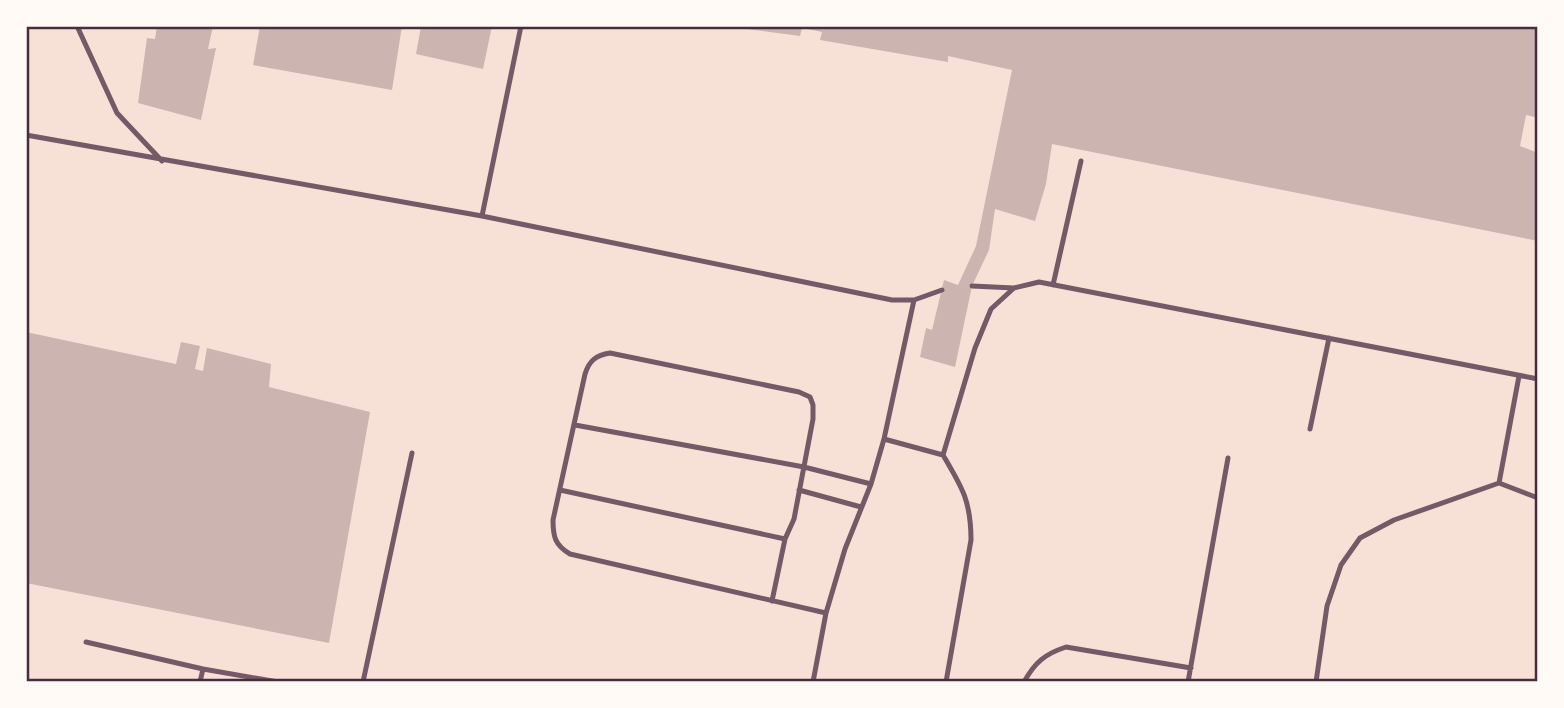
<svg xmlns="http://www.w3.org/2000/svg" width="1564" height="708" font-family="'Open Sans',sans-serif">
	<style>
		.building { fill: #ccb4b1 }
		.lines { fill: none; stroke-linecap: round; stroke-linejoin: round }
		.service { stroke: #755966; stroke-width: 5 }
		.neatline { fill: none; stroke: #4a2c40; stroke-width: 2.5 }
	</style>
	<rect width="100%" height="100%" fill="#f7e1d7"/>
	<path class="building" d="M157,26h56l-5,23 8,-1 -15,72 -63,-17 9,-65 8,1z
		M260,26h142l-10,64 -139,-25z
		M421,26h71l-9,43 -67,-15z
		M1538,26v75l-3,16 -9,-2 -6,31 18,7v88l-486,-97 -6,40 -11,37 -40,-12 -6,41 -17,36 -17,81 -35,-10 6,-29 6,2 12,-50 14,5 18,-39 36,-176 -64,-14v6l-128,-22 2,-8 -20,-4 -2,8 -68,-9z
		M26,332l150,32 5,-22 19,4 -5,23 8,2 4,-23 64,16 -2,23 101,25 -41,231 -303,-60z"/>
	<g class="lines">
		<path class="service" d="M77,26l40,87 45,48
			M26,135l456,81 410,84h22l-30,139
			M482,216l39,-190
			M1053,285l28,-124
			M972,286l42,2
			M914,300l28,-10
			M575,425l229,42 67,17
			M1310,429l19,-91
			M943,455l32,-107 16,-39 23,-21 25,-6 499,97
			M1499,483l20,-107
			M560,490l225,49 9,-20 19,-100v-14l-3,-8 -11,-5 -189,-39c-14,2 -21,8 -25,21l-32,146c0,17 2,25 17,34l256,59
			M799,490l62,17
			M772,601l13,-62
			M86,642l117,27
			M200,682l3,-13 75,13
			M363,682l49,-229
			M813,682l13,-69 19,-64 26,-65 13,-45 59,16c19,32 28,46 28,85l-25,142
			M1024,682c11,-20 21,-28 42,-35l125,21
			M1188,682l40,-224
			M1316,682l11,-76 14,-41 19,-27 34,-18 105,-37 39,15"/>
	</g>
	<rect width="1564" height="708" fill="none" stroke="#fffaf5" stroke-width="56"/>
	<rect x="28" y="28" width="1508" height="652" class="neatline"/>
</svg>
